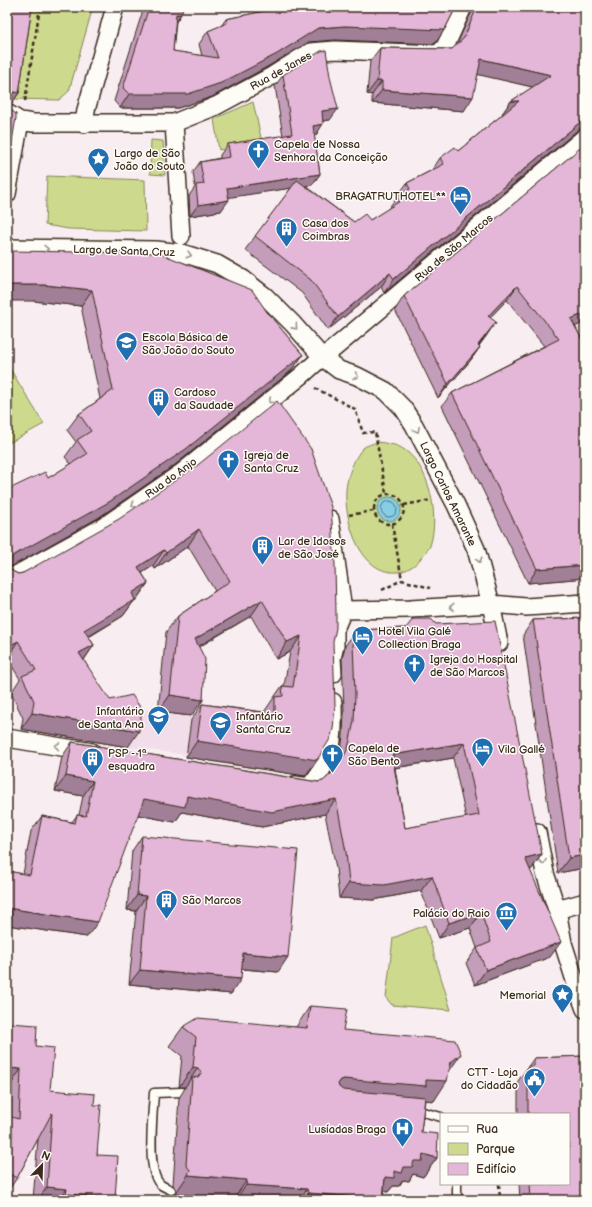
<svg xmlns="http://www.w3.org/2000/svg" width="592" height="1207" font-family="'Balsamiq Sans',sans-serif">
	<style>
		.built { fill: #f2ddea }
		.green { fill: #cdda8e; stroke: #848256 }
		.water { fill: #85cee6; stroke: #678c96 }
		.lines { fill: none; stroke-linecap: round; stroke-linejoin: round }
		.shore { stroke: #596c6e; stroke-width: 1 }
		.lane-casing { stroke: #3b2a1e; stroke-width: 11 }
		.street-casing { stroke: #3b2a1e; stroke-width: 20 }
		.path { stroke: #3b2a1e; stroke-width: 2.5; stroke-dasharray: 4 3; stroke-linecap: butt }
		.lane { stroke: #fdfcf7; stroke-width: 8 }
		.street { stroke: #fdfcf7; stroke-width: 17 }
		.wall { fill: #c49dba; stroke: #3b2a1e; fill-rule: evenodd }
		.shaded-wall { fill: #a07f97; stroke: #3b2a1e }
		.building { fill: #e4b6d8; stroke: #3b2a1e; fill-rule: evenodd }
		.oneway { stroke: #9c938a }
		.labels { text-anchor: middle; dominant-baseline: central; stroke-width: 3; stroke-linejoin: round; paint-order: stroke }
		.street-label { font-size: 11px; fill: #3b2a1e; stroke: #fdfcf7 }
		.poi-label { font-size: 11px; fill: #3b2a1e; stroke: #fdfcf7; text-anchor: start }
	</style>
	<rect width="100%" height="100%" fill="#f8eef1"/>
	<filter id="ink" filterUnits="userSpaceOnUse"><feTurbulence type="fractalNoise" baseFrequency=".025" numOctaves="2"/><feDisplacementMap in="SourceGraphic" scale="8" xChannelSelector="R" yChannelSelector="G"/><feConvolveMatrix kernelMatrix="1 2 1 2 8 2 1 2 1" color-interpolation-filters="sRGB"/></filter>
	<g filter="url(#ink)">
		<path class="built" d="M133,708l58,8 -5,39 -58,-8z"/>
		<path class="green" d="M26,7h67l-24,84 -10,9 -47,-1z
			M253,102l9,40 -43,8 -5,-31z
			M151,140l12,1 2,34 -15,-1z
			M47,176l98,4 1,51 -77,-2 -24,-4z
			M7,364l37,60 -37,20z
			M377,442c8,1 16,2 23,5 30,16 40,69 30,99 -2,4 -6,8 -9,12 -5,7 -14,13 -23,14 -38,4 -54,-52 -52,-82 1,-13 8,-33 17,-42 3,-3 10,-4 14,-6z
			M425,925l26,85 -59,-5 -6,-7 7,-60z"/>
		<path class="water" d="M377 509a12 12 0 1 1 24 0a12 12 0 1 1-24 0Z"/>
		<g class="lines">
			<path class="shore" d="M381 509a8 8 0 1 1 16 0a8 8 0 1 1-16 0Z"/>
			<defs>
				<path id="lane" d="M412,1111l11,1 18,5
					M457,1184v16
					M171,1190c-3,-2 -8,-3 -11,-6 -14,-13 -7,-72 -6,-91l28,-1"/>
				<path id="street" d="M7,113l13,8 13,2h141
					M84,124l2,-14 29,-103
					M7,194l13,-73
					M181,236l-7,-113 42,-17 56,-30 38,-24 25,-2 103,4 7,-7 18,-40
					M7,248l149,2 26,3 35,11 26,15 23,18 27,27 29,33 17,13 18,6 29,15 17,17 11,17 42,80 20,44 15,55 8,39
					M330,519l13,91
					M7,580l96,-53 78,-54 120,-97 21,-19 10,-7 253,-213
					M343,610l67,-1 81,-5 35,3 59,-4
					M333,674l-1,-16 3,-12v-17l8,-19
					M7,738l85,14
					M295,785l14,2c25,-29 25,-48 24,-85
					M537,832l8,41 12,37 6,33 14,44 8,22
					M557,910l28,-8"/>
			</defs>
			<use href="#lane" class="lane-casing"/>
			<use href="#street" class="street-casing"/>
			<path class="path" d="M25,101l15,-94
				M315,388l40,21 8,24 12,-1 11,61
				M374 509a15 15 0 1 1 30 0a15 15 0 1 1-30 0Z
				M404,505l27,-5
				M349,515l24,-4
				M392,524l10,56 28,8
				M382,590l20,-10
				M499,1184l1,16"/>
			<use href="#lane" class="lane"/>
			<use href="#street" class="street"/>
		</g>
		<path class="wall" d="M7,7h25l-13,86 -8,11 -4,-1z
			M144,7h39l-2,7 -5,8 -3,29 29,5 -3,-12 9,-13 13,-5 5,-7 48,-10v-2h182l-10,20 -9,14 -3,3 -99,-4 -26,2 -42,25 -55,30 -34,11h-58l-6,-7z
			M473,7h112l-1,120 -5,2 -195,164 -3,-6 -53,43 -26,-37 -57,-43 46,-62 -63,9 -7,14 -31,5 -1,-20 6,-9 -2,-15 7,-10 20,-4v-3l8,-11 55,-8 -8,-50 8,-11 47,45 -7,1 -7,14h-2l6,39 -8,11 -6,1 48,36 16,-2 18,-11 19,-26 25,-13 8,-12 18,-7 45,-37h-1l9,-13 22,-14 -55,-13 -14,37 -92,-8v-8l-5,-1 3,-33 10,-13 72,1 5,-5 15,-33z
			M585,144v179h-2l-8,3 10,19v233l-57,5 -86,-177 10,-13 92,-47 -37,-46 -17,17 -3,18 -8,11 1,1 -10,14 -32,37 -43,-88 9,-14z
			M7,251l260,61 36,43 -12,16 -116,94 -77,53 -88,49v2l4,3 4,2 5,-1 288,-124 -4,325 -2,2 -119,-19 5,-37 11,-16 62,8 18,-26h2l6,-34 -14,7 -25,-43 -52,31 4,53 -12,16 -33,-4 8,-80 12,-16 37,-25 -27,-45 -33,23 -2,-3 -11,7 6,10 -12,17 -2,1 -11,15 -34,21 5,8 -10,15 44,87 -107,-18 2,-11 -12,-25 9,-14 -13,-21v-168l41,-12 23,-14 -6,-7 11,-15 -9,-12 12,-16 21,-15 -19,-93 -48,-5z
			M585,618v250l-27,5 -35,-238 10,-15z
			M406,628l136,226 -11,16h-1l20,87 -75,28 -9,-22 11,-15 -7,-20 -31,10 -18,-47 -48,9 -34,-2 -3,-30 -11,-54 -63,13 -80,-15 -7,10 -37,-7 -51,122 -80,-12v-54l16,3 8,-43 11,-15 30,6 5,-7h2l4,-19 -28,-5 7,-34 10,-15 246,40 5,-1 9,-8 5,-10 4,-13 2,-14 1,-27 -2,-50 3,-13 11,-16zM453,758l13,60 -61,10 -10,-60z
			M142,836l136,136 -36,-3 -11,25 -102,-10 7,-73 -9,-1 5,-59z
			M585,938v17l-3,-12z
			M310,1006l33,24 106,41 -15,30 -9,-1 -4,32 16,26 -14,19 -10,-3 -4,7 -6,-1 -4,6h-6l-5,6 -4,-1 -1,9h-150l-58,-6 1,-4 -3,-5 6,-87 6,-10v-1h-6l3,-31 -13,-10 14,-19h113z
			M9,1023l27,23 14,44 44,15 3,50 16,45h-80l5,-61 -21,39 -10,14v-90l1,-13 -1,-1v-62z
			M585,1056v144h-65l-1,-16h50v-70h-51v-33l16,-23z"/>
		<path class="shaded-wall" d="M176,14h5l-10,14z
			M345,26l101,1 -9,14 -3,3 -99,-4 -26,2 -42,25 -55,30 -34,11h-58l9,-14 189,-66z
			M481,59l70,16 -10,14 -70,-16z
			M377,81h5l-10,14 -5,-1z
			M382,90l91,7 -9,14 -92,-8z
			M15,92l4,1 -8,11 -4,-1v-7l3,-3z
			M511,101h8l-10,14 -7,-1z
			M338,109l-8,11 -16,2 8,-11z
			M585,118v9h-1l-5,2 -195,164 10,-14z
			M323,124l-7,11 -10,2 7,-11z
			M320,174l-8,11 -93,14 8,-11z
			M229,200l-8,11 -31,5 8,-11z
			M390,273l-9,14 -53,43 10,-13z
			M7,285h38l47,5 -11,16 -48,-5h-26z
			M517,286l-10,14 -29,30 10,-14z
			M585,313v10h-2l-21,10 9,-14z
			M496,322l-9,13 -19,24 10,-14z
			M480,347l-10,14 -32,37 10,-14z
			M303,355l-12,16 -116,94 -77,53 -91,51 3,-10 4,-4z
			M199,529l-11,17 -33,23 11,-16z
			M164,550l-11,16 -27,17 12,-16z
			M585,565v13l-57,5 9,-14z
			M148,583l-12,17 -2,1 -11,15 -51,30 12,-16 48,-37z
			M262,600l-11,16 -68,39 12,-16z
			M301,636l-11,16 -14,7 11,-17z
			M18,641l-11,17v-11z
			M94,645l-11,16 -4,-8z
			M170,695l33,5 -12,16 -33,-4z
			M32,713l107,18 -11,16 -107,-18z
			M197,741l122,17 -14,18 -119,-19z
			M464,743l-11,15 -71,12 10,-15z
			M66,776l27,5 -10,15 -28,-5z
			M187,796l149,3 -11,15 -63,13 -80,-15 -7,10 -42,-8 11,-15z
			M542,854l-11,16 -17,3 11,-15z
			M585,855v13l-27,5 11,-15z
			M432,876l-11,15 -48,9 -34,-2 10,-15z
			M137,895l9,1 -10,15 -9,-1z
			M7,908l91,14 -11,15 -80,-12z
			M481,913l-11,15 -31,10 10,-15z
			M561,942l-11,15 -75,28 11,-15z
			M243,953l45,4 -10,15 -45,-4z
			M140,970l101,9 -10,15 -102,-10z
			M461,1054l-13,19 -1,8 -13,20 -18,-2h-89l14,-19 3,-1 82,1z
			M193,1067l5,1 -13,19h-6z
			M7,1068l14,1 -13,20 -1,-1z
			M423,1154l14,4 -14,19 -10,-3 -4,7 -6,-1 -4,6h-6l-5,6 -4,-1 1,-14 9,-6 10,-4z
			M188,1175l59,5 -14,20 -58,-6z
			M246,1185l61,4 -7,11h-65z
			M47,1187l20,2 -8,11h-21z
			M308,1193l75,6v1h-80z
			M66,1194l49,4 -2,2h-51z"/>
		<path class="building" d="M12,7h20l-13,86 -4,-1 -5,1 -3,3v-75l3,1z
			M149,7h34l-2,7h-5l-3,37 45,7 -10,-27 19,-8 -1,-4 53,-11v-1h177l-10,20 -2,3 -99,-4 -27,2 -41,26 -56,29 -33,11h-59l-6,-6z
			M477,7h108v111l-191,161 -4,-6 -52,44 -27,-37 -56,-44 42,-56 57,42 11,-8 5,6 30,-19 -3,-5 13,-7 -3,-6 37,-19 -4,-6 15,-11 3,4 61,-50h-8l40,-26 -70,-16 -8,38 -91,-7v-9h-5l3,-33 72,1 12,-11z
			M326,50l4,27 8,32 -16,2 1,13 -10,2 7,48 -93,14 2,12 -31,5 -2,-20 8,-1 -4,-22 30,-5 -2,-13 64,-10 -9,-59 38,-24z
			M7,107l9,7v4l-9,52z
			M585,144v169l-14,6 14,26v220l-48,4 -85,-176 107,-54 -42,-53 -29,30 8,6 -18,23 2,2 -32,37 -44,-88z
			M7,251l152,2 93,37 15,22 36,43 -117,94 -77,53 -95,53 -4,4 -1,5 1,5 4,3 4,2 5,-1 96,-54 80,-55 78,-63 34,48 20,58 4,58 1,48v15l-3,14 2,63 -2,24 -3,10 -13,21 -120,-19 5,-37 73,10v-17l8,-1 -1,-10 11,1 8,-51 -14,6 -25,-42 -67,39 10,20 -2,41 -33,-5 8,-79 52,-35 -31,-52 -33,24 -2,-3 -26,17 10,16 -16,10 3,7 -51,30 10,15 -15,8 31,47 22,-5 10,15 -3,21 -107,-18 2,-12 -12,-25 14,-6 -18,-29 -11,6v-157l38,-18 3,6 39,-24 -10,-14 14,-9 -12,-17 34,-24 -21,-100 -47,-5h-38z
			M585,618v237l-16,3 -36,-238z
			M413,619h18l5,5 59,-3 47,233 -17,4 36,84 -75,28 -9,-22 14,-6 -10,-29 -32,10 -17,-47 -48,9 -35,-2 -3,-31 -10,-53 -64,13 -85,-16 -2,11 -41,-8 -46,123 -91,-14v-37l23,4 12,-59 33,7 2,-8 9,1 7,-35 -27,-5 6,-34 246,40 5,-1 10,-9 9,-12 6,-12 3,-13 3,-14 1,-27 -2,-50 3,-14 50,-2zM464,743l15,72 -74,13 -13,-73z
			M142,836l156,14 -10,107 -45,-4 -2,26 -101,-9 6,-74 -9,-1z
			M310,1006l37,3 -4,21 112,10 6,14 -10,8 -4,19 -21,-1v6l-82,-7 -3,1 -3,4 1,3 4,3 82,7 -4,35 17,2 -1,24 -14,-4 -1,7h-8l-2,6h-8l-2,6 -8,-2v7l-9,-1 -2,22 -75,-6 -1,-4 -61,-4 1,-5 -59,-5 2,-5 -4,-5 6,-87 6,-1 3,-4 -3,-5 -5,-1 3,-30 -13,-10 15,-9 109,10z
			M9,1023l28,2 -1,21 18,2 -4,42 45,4 -1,11h7l-4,50 21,1 -3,42 -49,-4 1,-5 -20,-2 5,-74 -35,65 -8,-4 -2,3v-52l4,-8 8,2 2,-50 -14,-1v-34h1z
			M585,1056v144h-54l-1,-16h39v-70h-41v-48h6v-8z"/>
		<defs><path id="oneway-chevron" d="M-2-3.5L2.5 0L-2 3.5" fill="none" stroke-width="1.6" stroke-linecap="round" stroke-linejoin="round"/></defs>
		<g class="oneway">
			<use href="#oneway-chevron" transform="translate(46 249) rotate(1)"/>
			<use href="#oneway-chevron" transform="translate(189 255) rotate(16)"/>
			<use href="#oneway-chevron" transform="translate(295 327) rotate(48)"/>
			<use href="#oneway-chevron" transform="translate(356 376) rotate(21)"/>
			<use href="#oneway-chevron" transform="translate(271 401) rotate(141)"/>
			<use href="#oneway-chevron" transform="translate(417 430) rotate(62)"/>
			<use href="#oneway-chevron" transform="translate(134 505) rotate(145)"/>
			<use href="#oneway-chevron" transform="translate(479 560) rotate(75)"/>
			<use href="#oneway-chevron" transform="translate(452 607) rotate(177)"/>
			<use href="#oneway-chevron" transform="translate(57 746) rotate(-171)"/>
			<use href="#oneway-chevron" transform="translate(543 862) rotate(79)"/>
		</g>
	</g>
	<defs>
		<symbol id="church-pin" viewBox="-11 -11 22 30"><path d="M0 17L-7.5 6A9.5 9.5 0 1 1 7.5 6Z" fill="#1f6fb2" stroke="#fdfcf7"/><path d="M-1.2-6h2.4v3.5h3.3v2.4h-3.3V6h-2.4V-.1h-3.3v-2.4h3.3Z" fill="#fff"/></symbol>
		<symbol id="sight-pin" viewBox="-11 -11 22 30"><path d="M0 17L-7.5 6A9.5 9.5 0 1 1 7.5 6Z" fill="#1f6fb2" stroke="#fdfcf7"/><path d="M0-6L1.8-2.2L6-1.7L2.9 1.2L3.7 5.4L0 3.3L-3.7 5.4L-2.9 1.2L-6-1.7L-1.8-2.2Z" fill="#fff"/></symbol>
		<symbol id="hotel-pin" viewBox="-11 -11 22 30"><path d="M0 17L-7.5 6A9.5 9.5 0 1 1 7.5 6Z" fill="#1f6fb2" stroke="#fdfcf7"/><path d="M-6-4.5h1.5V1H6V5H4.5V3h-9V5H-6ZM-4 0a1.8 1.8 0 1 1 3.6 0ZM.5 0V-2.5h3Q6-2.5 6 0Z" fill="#fff"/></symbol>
		<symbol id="building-pin" viewBox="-11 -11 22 30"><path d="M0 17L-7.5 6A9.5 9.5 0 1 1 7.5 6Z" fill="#1f6fb2" stroke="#fdfcf7"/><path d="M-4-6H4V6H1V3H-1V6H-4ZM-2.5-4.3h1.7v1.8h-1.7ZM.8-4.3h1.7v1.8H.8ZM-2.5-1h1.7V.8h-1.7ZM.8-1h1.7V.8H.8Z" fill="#fff"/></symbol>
		<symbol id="school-pin" viewBox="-11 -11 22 30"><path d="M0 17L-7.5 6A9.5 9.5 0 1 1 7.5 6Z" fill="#1f6fb2" stroke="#fdfcf7"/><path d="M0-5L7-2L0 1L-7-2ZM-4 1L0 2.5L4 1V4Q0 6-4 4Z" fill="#fff"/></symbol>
		<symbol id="museum-pin" viewBox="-11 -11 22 30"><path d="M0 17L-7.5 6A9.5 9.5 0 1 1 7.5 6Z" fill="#1f6fb2" stroke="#fdfcf7"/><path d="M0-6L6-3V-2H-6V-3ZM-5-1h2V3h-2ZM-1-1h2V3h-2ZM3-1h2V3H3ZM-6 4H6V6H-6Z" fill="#fff"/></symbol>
		<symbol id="civic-pin" viewBox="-11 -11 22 30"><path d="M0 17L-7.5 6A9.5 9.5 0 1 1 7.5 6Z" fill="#1f6fb2" stroke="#fdfcf7"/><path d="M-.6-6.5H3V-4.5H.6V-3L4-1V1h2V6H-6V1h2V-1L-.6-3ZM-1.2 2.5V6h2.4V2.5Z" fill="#fff"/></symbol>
		<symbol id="hospital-pin" viewBox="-11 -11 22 30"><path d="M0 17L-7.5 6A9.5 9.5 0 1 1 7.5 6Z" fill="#1f6fb2" stroke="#fdfcf7"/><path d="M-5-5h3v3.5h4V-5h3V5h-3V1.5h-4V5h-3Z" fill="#fff"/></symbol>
	</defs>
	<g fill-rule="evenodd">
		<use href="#church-pin" x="246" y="138" width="25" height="34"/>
		<use href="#sight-pin" x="86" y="146" width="25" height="34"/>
		<use href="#hotel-pin" x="448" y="184" width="25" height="34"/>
		<use href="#building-pin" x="274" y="216" width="25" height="34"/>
		<use href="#school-pin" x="114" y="330" width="25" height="34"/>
		<use href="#building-pin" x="146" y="386" width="25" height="34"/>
		<use href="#church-pin" x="216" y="448" width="25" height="34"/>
		<use href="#building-pin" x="250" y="534" width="25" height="34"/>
		<use href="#hotel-pin" x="350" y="624" width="25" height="34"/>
		<use href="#church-pin" x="402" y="652" width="25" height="34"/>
		<use href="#school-pin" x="146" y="704" width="25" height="34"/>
		<use href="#school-pin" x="208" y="710" width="25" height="34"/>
		<use href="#hotel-pin" x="470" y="736" width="25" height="34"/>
		<use href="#church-pin" x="320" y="742" width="25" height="34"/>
		<use href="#building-pin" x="80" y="746" width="25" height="34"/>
		<use href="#building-pin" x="154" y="888" width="25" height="34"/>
		<use href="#museum-pin" x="494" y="900" width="25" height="34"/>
		<use href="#sight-pin" x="550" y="982" width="25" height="34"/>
		<use href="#civic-pin" x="522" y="1066" width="25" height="34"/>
		<use href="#hospital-pin" x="390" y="1116" width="25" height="34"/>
	</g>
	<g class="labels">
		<g class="street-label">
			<text transform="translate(281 71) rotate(-29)">Rua de Janes</text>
			<text transform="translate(454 248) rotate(-40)">Rua de São Marcos</text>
			<text transform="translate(124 251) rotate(2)">Largo de Santa Cruz</text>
			<text transform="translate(171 478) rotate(-36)">Rua do Anjo</text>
			<text transform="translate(448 494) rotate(64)">Largo Carlos Amarante</text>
		</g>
		<g class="poi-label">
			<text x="274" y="144">Capela de Nossa<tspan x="274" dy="13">Senhora da Conceição</tspan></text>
			<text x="114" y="153">Largo de São<tspan x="114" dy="13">João do Souto</tspan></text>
			<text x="446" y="196" text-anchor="end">BRAGATRUTHOTEL**</text>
			<text x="302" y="223">Casa dos<tspan x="302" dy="13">Coimbras</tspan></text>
			<text x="142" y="337">Escola Básica de<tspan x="142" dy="13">São João do Souto</tspan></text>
			<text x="174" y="392">Cardoso<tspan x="174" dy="13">da Saudade</tspan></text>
			<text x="244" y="455">Igreja de<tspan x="244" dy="13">Santa Cruz</tspan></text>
			<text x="278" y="541">Lar de Idosos<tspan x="278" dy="13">de São José</tspan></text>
			<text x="378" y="631">Hotel Vila Galé<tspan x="378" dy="13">Collection Braga</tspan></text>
			<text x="430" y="659">Igreja do Hospital<tspan x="430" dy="13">de São Marcos</tspan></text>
			<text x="144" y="711" text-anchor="end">Infantário<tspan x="144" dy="13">de Santa Ana</tspan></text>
			<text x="236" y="716">Infantário<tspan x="236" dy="13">Santa Cruz</tspan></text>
			<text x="348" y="748">Capela de<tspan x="348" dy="13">São Bento</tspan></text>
			<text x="498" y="749">Vila Gallé</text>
			<text x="108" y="753">PSP - 1ª<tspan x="108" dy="13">esquadra</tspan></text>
			<text x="182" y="900">São Marcos</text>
			<text x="490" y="913" text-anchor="end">Palácio do Raio</text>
			<text x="546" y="995" text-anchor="end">Memorial</text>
			<text x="518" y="1072" text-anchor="end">CTT - Loja<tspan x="518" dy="13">do Cidadão</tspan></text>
			<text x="386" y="1129" text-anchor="end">Lusíadas Braga</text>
		</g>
	</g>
	<rect width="592" height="1207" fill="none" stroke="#fdfcf7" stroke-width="24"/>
	<rect x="12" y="12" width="568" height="1183" fill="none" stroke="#3b2a1e" stroke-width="1.5" filter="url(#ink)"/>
	<rect x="440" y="1113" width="130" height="72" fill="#fdfcf7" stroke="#afa8a0"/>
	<rect x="448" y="1126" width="20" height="6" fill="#fdfcf7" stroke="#afa8a0"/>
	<text x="476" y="1133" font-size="12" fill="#3b2a1e">Rua</text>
	<rect x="448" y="1143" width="20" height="12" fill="#cdda8e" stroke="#afa8a0"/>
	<text x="476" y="1153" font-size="12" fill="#3b2a1e">Parque</text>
	<rect x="448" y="1163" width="20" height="12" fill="#e4b6d8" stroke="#afa8a0"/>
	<text x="476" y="1173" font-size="12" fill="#3b2a1e">Edifício</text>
	<g transform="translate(42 1165) rotate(23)" stroke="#fdfcf7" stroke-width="3" paint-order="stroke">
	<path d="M0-3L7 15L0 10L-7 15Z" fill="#3b2a1e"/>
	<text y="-6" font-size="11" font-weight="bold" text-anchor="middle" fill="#3b2a1e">N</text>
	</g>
</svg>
